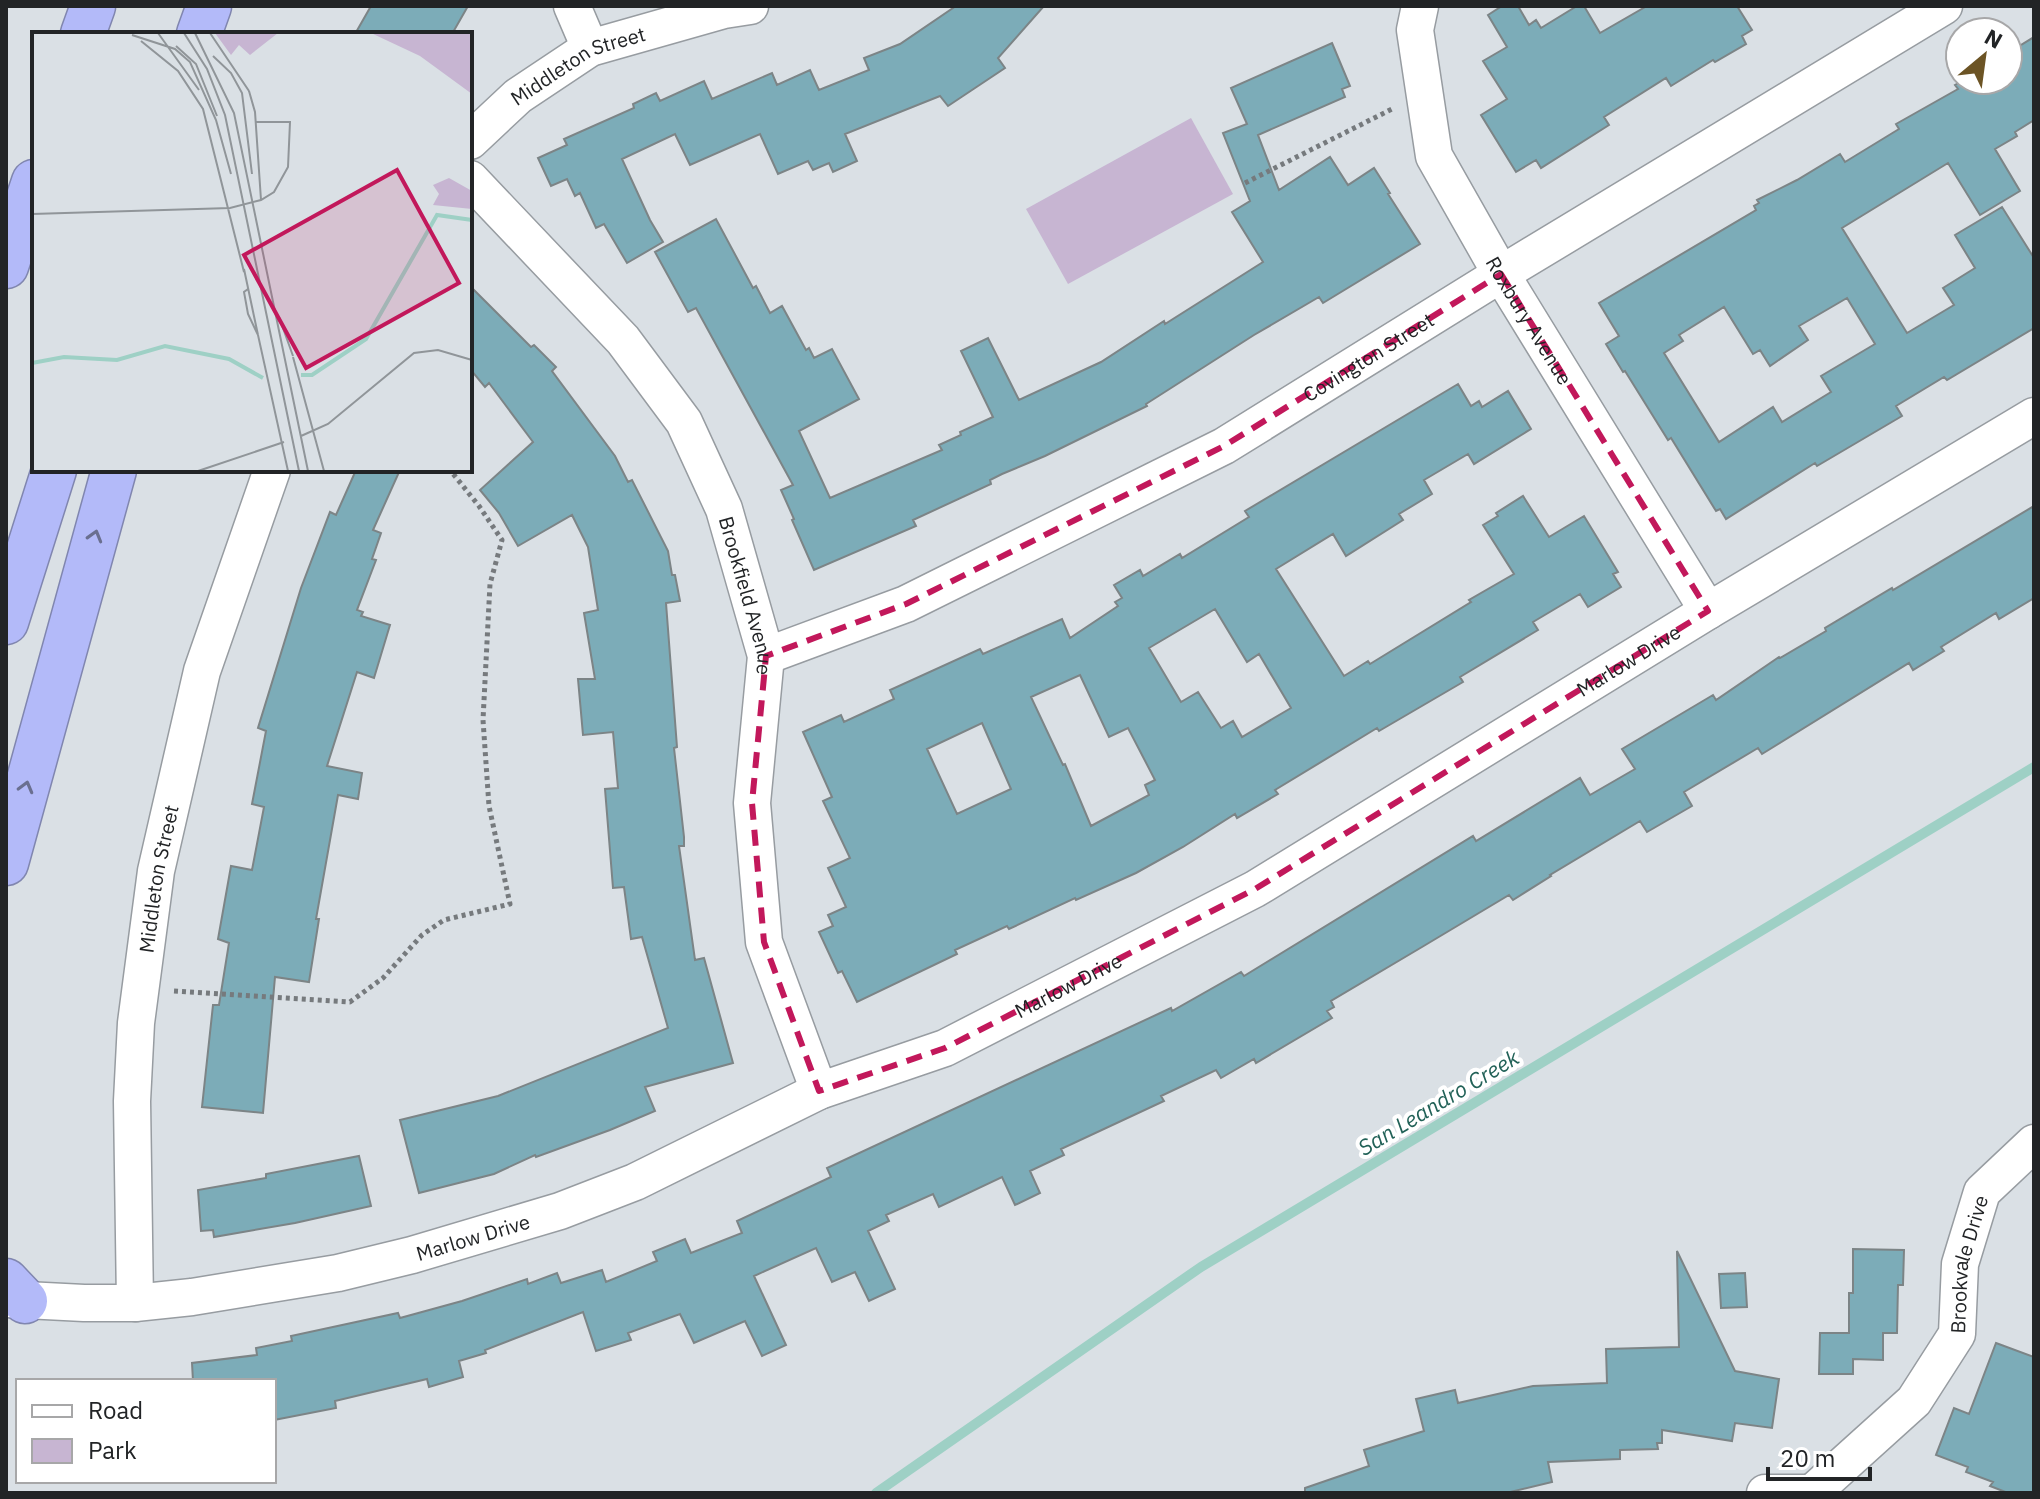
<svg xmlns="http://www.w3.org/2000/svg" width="2040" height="1499" font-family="'IBM Plex Sans',sans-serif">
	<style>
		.green { fill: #c7b5d2 }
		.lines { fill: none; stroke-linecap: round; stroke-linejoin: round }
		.stream { stroke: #9ed0c5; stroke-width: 10 }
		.building { fill: #7cacb8; stroke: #7c8486; stroke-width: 2; fill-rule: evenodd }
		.minor-casing { stroke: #979ca1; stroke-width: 39 }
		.motorway-casing { stroke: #8086af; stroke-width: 47 }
		.path { stroke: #767a7d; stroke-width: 5; stroke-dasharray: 4 4; stroke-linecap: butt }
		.minor { stroke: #fff; stroke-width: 36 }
		.motorway { stroke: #b3baf9; stroke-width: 44 }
		.oneway { stroke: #6a6f90 }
		.marked { fill: none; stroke: #c2185b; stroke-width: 6; stroke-dasharray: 16 10; stroke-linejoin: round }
		.labels { text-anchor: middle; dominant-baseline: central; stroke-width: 8; stroke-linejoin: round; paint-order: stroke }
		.street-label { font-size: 20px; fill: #222426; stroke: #fff }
		.water-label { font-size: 22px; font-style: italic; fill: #216157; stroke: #fff }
		.inset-river { fill: none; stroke: #9ed0c5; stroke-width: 4 }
		.inset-road { fill: none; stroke: #909599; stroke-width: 2 }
		.view { fill: #c2185b; fill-opacity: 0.15; stroke: #c2185b; stroke-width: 4 }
		.inset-edge { fill: none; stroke: #222426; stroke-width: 4 }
	</style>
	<rect width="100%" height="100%" fill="#dae0e5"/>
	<path class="green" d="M1191,118l42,76 -165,90 -42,-75z"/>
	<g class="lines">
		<path class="stream" d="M876,1493l325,-226 833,-500"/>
	</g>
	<path class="building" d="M371,6h97l-16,28h-97z
		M956,6h88l-46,52 7,10 -57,38 -8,-10 -95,38 12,27 -24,11 -4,-9 -16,7 -5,-9 -30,13 -18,-40 -70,31 -15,-31 -53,25 28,61 13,22 -36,21 -23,-39 -8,4 -16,-35 -5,3 -8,-17 -16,7 -13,-28 29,-13 -3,-6 70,-31 -1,-4 23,-11 4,8 44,-20 8,18 60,-26 5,12 33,-15 9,20 50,-20 -5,-12 36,-14z
		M1502,6h16l11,19 7,-5 5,8 36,-22h7l16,27 47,-27h90l15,24 -10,6 4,8 -31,18 -2,-2 -42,26 -5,-8 -62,39 5,8 -68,43 -5,-8 -20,12 -35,-57 26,-16 -24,-38 24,-14 -19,-32z
		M2034,37v83l-19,12 2,4 -22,13 25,42 -40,24 -32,-52 -106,65 65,105 47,-28 -11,-17 32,-20 -20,-33 47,-28 32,51v70l-87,52 -3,-3 -48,29 6,10 -85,50 -2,-3 -89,56 -6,-10 -4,2 -45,-73 -3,2 -43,-69 -2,1 -17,-28 13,-8 -20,-33 157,-93 -2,-4 5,-3 -2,-3 40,-20 43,-26 5,8 54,-33 -3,-5 62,-35 -3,-4 9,-5h44v-27zM1847,298l28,46 -54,32 10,16 -49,30 -9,-15 -54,35 -55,-89 19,-12 -4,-6 45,-28 29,47 7,-4 10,16 38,-26 -9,-14z
		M1332,43l18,43 -8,3 3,8 -87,38 21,55 51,-33 18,28 26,-17 16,25 -2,1 32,50 -97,59 -4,-6 -65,38 -108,69 1,2 -102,50 -43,18 -12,6 1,4 -78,36 3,6 -102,44 -22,-50 2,-1 -13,-29 12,-5 -97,-177 -8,4 -33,-60 61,-33 37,69 3,-2 14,27 12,-7 24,44 3,-2 5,10 18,-9 27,50 -60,32 31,67 112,-48 -3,-5 22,-10 -1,-3 33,-15 -32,-66 27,-13 31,62 82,-38 63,-41 1,3 98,-62 -31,-50 18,-11 -27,-68 24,-9 -16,-36z
		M470,286l61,61 3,-2 22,22 -4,4 63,85 13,26 4,-2 36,71 4,24h3l5,26 -14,2 11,144 -3,1 10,89v9h-5l16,114 9,-2 29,105 -88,24 10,24 -45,19 -74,27 -1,-2 -41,19 -75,19 -19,-73 98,-24 170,-68 -26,-91 -11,2 -7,-52 -11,1 -8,-99 13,-1 -5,-56 -30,3 -5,-56h17l-11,-66 14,-3 -10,-63 -16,-32 -54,31 -19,-33 -19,-23 53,-48 -44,-59 -4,4 -15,-18z
		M1458,384l13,22 8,-5 3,6 26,-16 23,38 -57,35 -6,-10 -44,26 8,14 -33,20 4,6 -57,36 -13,-22 -57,35 68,107 24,-15 2,3 101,-62 -2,-2 45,-26 -31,-49 15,-9 -2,-3 27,-17 26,41 35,-21 34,56 -5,2 8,13 -33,20 -8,-13 -47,28 5,8 -78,47 3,5 -84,49 -2,-3 -102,62 3,4 -41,24 -2,-4 -52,33 -47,26 -60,27 -1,-2 -66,31 -2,-3 -52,24 2,4 -100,48 -15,-31 -4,2 -19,-41 14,-6 -5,-11 18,-8 -18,-39 22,-10 -27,-57 9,-4 -29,-65 38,-17 3,7 50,-23 -4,-9 90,-41 3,5 79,-35 8,19 48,-32 -3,-4 7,-4 -8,-13 26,-15 3,6 37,-22 2,4 67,-41 -4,-6zM1215,609l32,53 12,-8 32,54 -49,29 -9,-16 -12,7 -23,-36 -17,10 -32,-54zM1080,675l29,62 19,-9 27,52 -10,5 4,10 -58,31 -26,-62 -2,1 -32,-68zM982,723l29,66 -54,25 -30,-65z
		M356,470h44l-27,60 8,3 -9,26 4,1 -19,50 6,2 -2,4 29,9 -16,53 -17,-6 -30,94 35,7 -4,26 -20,-4 -22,124h3l-10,63 -34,-5 -12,136 -61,-6 11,-102h6l10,-62 -11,-4 13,-73 21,4 12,-63 -12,-3 14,-73 -8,-3 43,-140 29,-76 6,3z
		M2034,506v92l-35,21 -3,-6 -55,34 3,4 -31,19 -4,-7 -147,91 -4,-6 -74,44 8,14 -45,26 -7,-11 -90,54 1,1 -38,24 -4,-5 -87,52 -91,54 3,6 -7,4 5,7 -76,45 -2,-4 -33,19 -5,-8 -55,26 3,5 -103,48 3,6 -34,16 10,22 -25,12 -13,-28 -63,30 -6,-13 -47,21 3,6 -21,10 27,58 -26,12 -14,-29 -23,10 -16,-34 -62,28 32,69 -24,11 -17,-35 -51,22 -14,-29 -52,19 3,7 -35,11 -13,-39 -98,38 1,3 -27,8 4,16 -34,10 -2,-8 -92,22 1,7 -62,12v-39h-81l-1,-18 65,-8 -1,-7 36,-7 -1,-5 107,-23 2,5 62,-17 65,-22 1,5 29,-11 4,10 41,-13 4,12 51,-21 -4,-9 32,-13 6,14 51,-20 -5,-12 94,-44 -4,-9 344,-160 1,3 69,-39 3,4 229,-140 3,5 104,-63 10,17 45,-26 -13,-20 91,-54 3,5 63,-43 1,1 46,-27 -1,-3 67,-40 1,2z
		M359,1156l12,50 -76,17 -81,14 -1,-7 -12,1 -3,-41 68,-12v-4z
		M1853,1249l51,1 -1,35h-5l-1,48h-14v27l-30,-1v15h-34l1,-41h29v-40h4z
		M1677,1251l58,120 44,8 -7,49 -37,-5 -3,18 -70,-11v13h-5l1,6 -38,1v9l-72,3 4,20 -46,11h-201v-5l64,-22 -5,-16 60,-19 -8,-32 39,-9 3,13 75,-17 74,-3 -1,-34 73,-2z
		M1745,1273l2,34 -26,1 -2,-34z
		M1996,1343l38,14v136h-26l-18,-7 3,-4 -27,-10 2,-5 -32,-12 18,-47 15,6z"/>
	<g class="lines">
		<defs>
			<g id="minor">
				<path d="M572,6l18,42"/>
				<path id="s1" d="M1420,6l-5,24 19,126 67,118 207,337"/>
				<path id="s2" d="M470,141l48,-45 72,-48 134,-38 26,-4"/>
				<path id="s3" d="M470,179l153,161 61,82 40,87 42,147 -14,147 12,139 55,149"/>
				<path id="s4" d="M766,656l140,-52 318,-158 277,-172 443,-268"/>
				<path id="s5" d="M6,1299l78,4h51l57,-6 146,-24 74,-18 148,-44 75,-29 184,-91 126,-43 310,-159 453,-278 326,-195"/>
				<path id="s6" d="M135,1303l-3,-202 4,-78 20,-152 46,-200 70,-201"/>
				<path d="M1765,1493h51"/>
				<path id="s7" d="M1812,1493l102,-92 43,-67 3,-70 22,-72 52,-49"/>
			</g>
			<path id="motorway" d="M83,34l10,-28
				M199,34l10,-28
				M6,266l28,-84
				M6,622l48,-152
				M6,863l108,-393
				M6,1281l19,20"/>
		</defs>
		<use href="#minor" class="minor-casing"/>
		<use href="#motorway" class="motorway-casing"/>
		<path class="path" d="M1245,183l149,-75
			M174,991l176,11 33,-24 39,-43 22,-15 66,-16 -21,-98 -6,-86 7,-136 12,-44 -23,-34 -29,-36"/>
		<use href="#minor" class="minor"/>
		<use href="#motorway" class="motorway"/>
	</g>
	<defs><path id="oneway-chevron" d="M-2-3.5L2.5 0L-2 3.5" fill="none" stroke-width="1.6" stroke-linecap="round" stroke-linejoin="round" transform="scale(2)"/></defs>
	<g class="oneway">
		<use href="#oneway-chevron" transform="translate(95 536) rotate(-74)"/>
		<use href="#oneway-chevron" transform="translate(26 787) rotate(-75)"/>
	</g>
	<path class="marked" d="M1501,274l207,337 -453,278 -310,159 -126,43 -55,-149 -12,-139 14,-147 140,-52 318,-158z"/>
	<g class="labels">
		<g class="street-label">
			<text stroke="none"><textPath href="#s2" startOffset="134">Middleton Street</textPath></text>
			<text stroke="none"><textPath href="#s1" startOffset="342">Roxbury Avenue</textPath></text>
			<text stroke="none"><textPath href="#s4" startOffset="674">Covington Street</textPath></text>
			<text stroke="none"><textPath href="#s3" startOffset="510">Brookfield Avenue</textPath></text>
			<text stroke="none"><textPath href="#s5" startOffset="1770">Marlow Drive</textPath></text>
			<text stroke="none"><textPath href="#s6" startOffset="426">Middleton Street</textPath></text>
			<text stroke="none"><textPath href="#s5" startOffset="1122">Marlow Drive</textPath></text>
			<text stroke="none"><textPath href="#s5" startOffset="474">Marlow Drive</textPath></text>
			<text stroke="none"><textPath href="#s7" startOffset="288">Brookvale Drive</textPath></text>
		</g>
		<g class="water-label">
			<text transform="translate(1438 1102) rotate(-31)">San Leandro Creek</text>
		</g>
	</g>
	<g transform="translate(32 32)">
		<rect width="440" height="440" fill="#dae0e5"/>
		<path d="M183,1l42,1 21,-1 -28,22 -11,-10 -8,10zM339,1h101v61l-52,-38zM417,146l23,13v18l-39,-4 6,-11 -6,-9z" fill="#c7b5d2"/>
		<path class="inset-river" d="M0,331l32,-6 53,3 48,-14 64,13 34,19M269,343h11l54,-36 71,-124 35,5"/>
		<path class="inset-road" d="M126,1l41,57M152,1l23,36 18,46 74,356M163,1l39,80 74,358M178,1l39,58M100,3l43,14 15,13 26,58 15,54M109,9l37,30 25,38 41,163M144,14l20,18 21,52M181,24l18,17 11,20 10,81M217,59l6,21 6,88M0,182l198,-6 31,-8 13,-8 14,-25 2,-45h-34M212,237l14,66M216,257l-4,3 4,22 10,21 30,136M247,285l14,39M261,325l31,114M269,404l27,-12 86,-71 24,-3 34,10M166,439l86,-29"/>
		<path class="view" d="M365,138l62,113 -153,85 -62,-113z"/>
		<rect width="440" height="440" class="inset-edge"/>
	</g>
	<rect width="2040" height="1499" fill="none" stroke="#222426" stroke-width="16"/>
	<rect x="16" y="1379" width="260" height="104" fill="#ffffff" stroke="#a7a7a8" stroke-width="2"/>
	<rect x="32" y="1405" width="40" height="12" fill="#ffffff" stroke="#a7a7a8" stroke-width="2"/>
	<text x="88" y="1419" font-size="24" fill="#222426">Road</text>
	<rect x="32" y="1439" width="40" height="24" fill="#c7b5d2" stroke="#a7a7a8" stroke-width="2"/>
	<text x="88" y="1459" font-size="24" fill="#222426">Park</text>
	<g transform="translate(1984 56) rotate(29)"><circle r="38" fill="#ffffff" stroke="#a7a7a8" stroke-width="2"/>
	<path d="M0-6L14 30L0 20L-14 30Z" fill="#6c5425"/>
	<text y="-12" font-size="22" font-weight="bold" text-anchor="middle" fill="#222426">N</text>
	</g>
	<path d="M1768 1467v12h102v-12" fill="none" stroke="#222426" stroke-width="4"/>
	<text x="1780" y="1467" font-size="24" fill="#222426" stroke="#ffffff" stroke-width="6" paint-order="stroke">20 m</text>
</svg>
